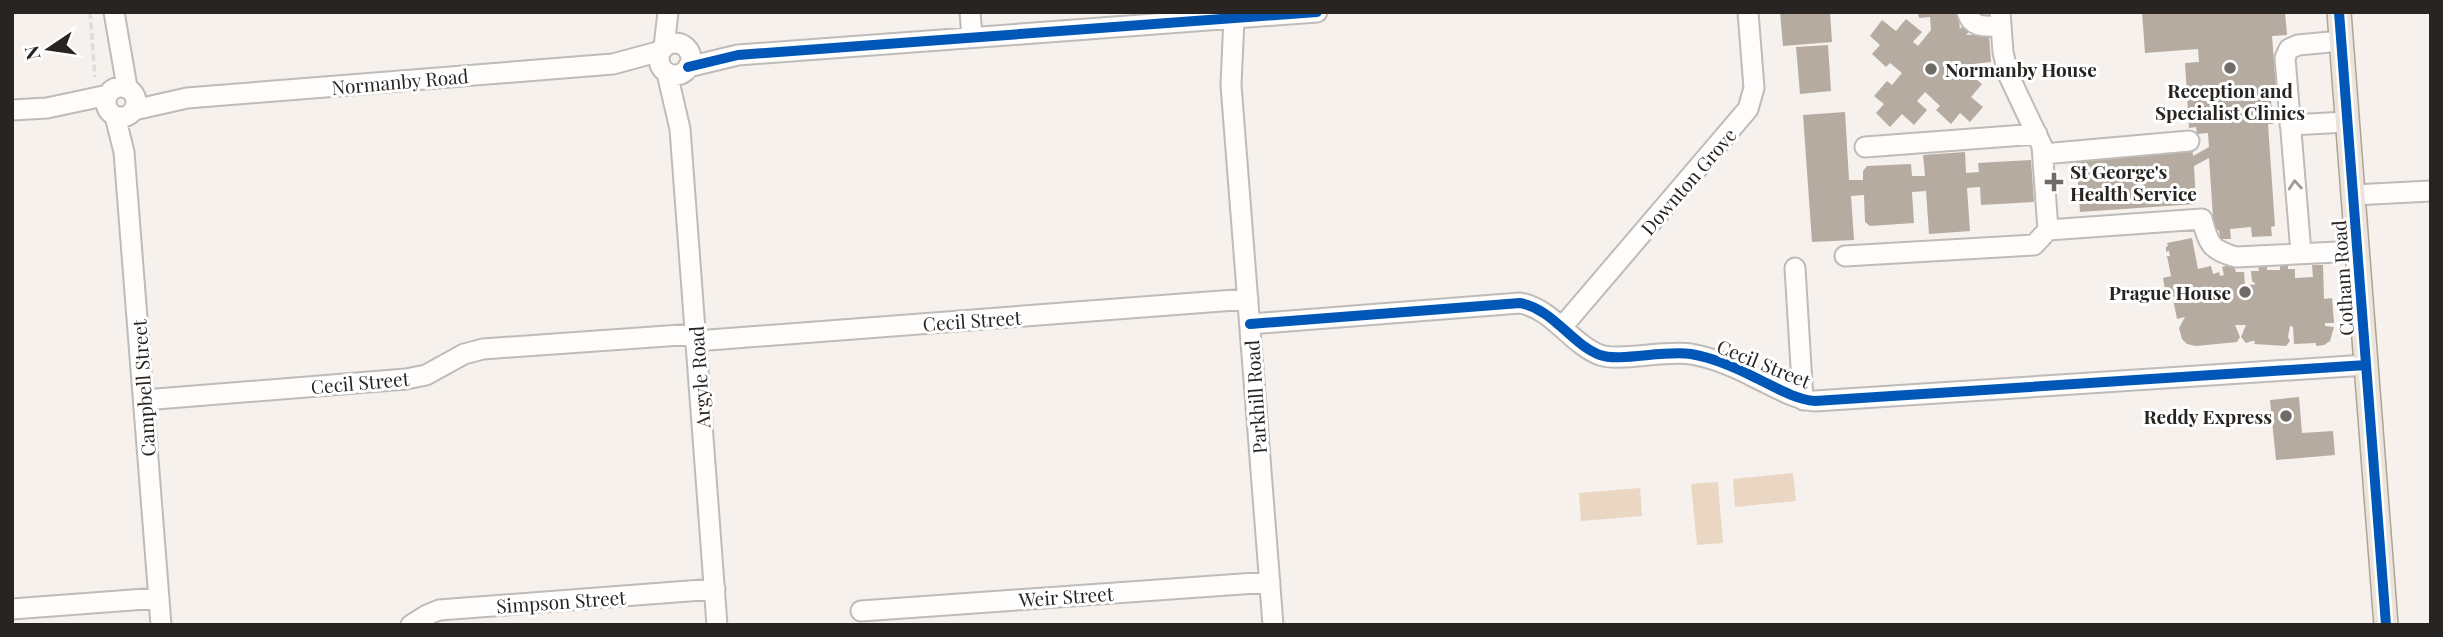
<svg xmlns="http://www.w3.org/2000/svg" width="2443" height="637" font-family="'Playfair Display',serif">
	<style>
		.green { fill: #ead7c3 }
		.building { fill: #b5aba0 }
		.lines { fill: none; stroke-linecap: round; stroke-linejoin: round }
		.minor-casing { stroke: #bebbb8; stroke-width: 23 }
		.major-casing { stroke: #b0a393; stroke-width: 26 }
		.path { stroke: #dedddc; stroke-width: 3.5; stroke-dasharray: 7 3.5; stroke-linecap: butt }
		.minor { stroke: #fefdfc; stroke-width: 19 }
		.major { stroke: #ebe4dc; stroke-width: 23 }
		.tram { stroke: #bfbebc; stroke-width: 2 }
		.cycleway-casing { stroke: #fff; stroke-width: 15 }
		.cycleway { stroke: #0057b8; stroke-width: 10 }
		.oneway { stroke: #9d9b99 }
		.poi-dot { fill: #6f6c68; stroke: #fff; stroke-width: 2.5 }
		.labels { text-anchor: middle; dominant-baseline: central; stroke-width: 6; stroke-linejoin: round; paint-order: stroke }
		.poi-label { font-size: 19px; font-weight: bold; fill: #272421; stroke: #fff; text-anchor: start }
		.street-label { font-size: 19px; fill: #272421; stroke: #fff }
	</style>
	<rect width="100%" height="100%" fill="#f6f1ec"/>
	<path class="green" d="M1793,473l3,28 -61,6 -2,-28z
		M1718,482l5,61 -26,2 -6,-61z
		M1640,488l2,28 -61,5 -2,-28z"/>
	<path class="building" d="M1780,12h50l2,30 -49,4z
		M1918,12h40l2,17 14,-16 7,6 -15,16 23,-1 2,28 -27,3v9l2,-3 16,13 -11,13 12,10 -13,15 -10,-9 -9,11 -15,-14 4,-4 -15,-14 -8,9 10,9 -13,15 -12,-11 -12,13 -14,-14 8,-9 -10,-8 13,-15 5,4 10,-12 -12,-10 -4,4 -14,-13 8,-9 -10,-9 12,-16 14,11 10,-12 16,13 -9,10 5,4 13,-16 -1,-13 -11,1z
		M2142,12h143l2,23 -15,1 4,51h-6l3,37h-5l7,102 -4,1 1,9 -20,1 -1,-10 -21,2 1,10h-11l-1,-9 -5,1 -5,-73 -15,8 2,38 -116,8 -4,-57 116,-8 1,9 16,-9 -1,-14 -11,1 -1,-7 -7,1 -4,-65 14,-1 -1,-13 -53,4z
		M1828,45l3,46 -31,3 -4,-47z
		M1845,112l4,68h14v-9l4,-5 44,-2 1,12h13l-2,-21 42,-3 1,21 13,-1 -1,-9 53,-3 3,42 -53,3 -1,-18 -13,1 3,43 -41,3 -3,-43 -14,1 2,31 -44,3 -5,-4 -1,-27 -13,1 3,44 -42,2 -9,-127z
		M2192,238l6,31 13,-3 2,8 6,-2 1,4 4,-1 -2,-8 11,-3 3,8h8l1,14 11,-2 -4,-3 -1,-10h8l-1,-7h9v6h13v-7h8v6h7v9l18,-1 -1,-12h11l1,34 8,-1 2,25h-9v3l9,1 -4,14 -6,4 -8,1v-3l-22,1 -1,-17 -3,-1 -2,11 2,4 -4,5 -32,-2 1,-3h-3l-6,2 -5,-6 5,-12h-11l5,12 -3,5 -41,4 -9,-2 -5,-5 -3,-11 6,-11 -8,2 -4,-20 -6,2 -4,-23 8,-2 -4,-20h3l-1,-5 -3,1v-5l2,-1 -1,-3z
		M2299,397l3,36 31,-2 2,24 -59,5 -6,-60z"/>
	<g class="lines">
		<defs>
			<path id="minor" d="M114,12l13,75
				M970,12l2,25
				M1967,12c5,17 19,14 34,14
				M2000,12l3,40 5,22 34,72 6,84
				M1234,18l-3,67 42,540
				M659 59a16 16 0 1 1 32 0a16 16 0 1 1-32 0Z
				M664,47l4,-35
				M688,67l50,-12 579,-43
				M667,73l13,56 37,496
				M106 102a15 15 0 1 1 30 0a15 15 0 1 1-30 0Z
				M12,110l35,-2 61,-13
				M134,110l53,-12 426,-34 48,-13
				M115,116l9,36 37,473
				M2290,125l57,-3
				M1865,147l172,-13
				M2043,154l146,-13
				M2353,195l78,-4
				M2301,253l-16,-195 4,-9 9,-4 43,-4
				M1845,256l189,-11 14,-15 154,-11c7,26 8,30 34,38l121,-6
				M1795,268l8,132
				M1250,324l270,-21c33,6 51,41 80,52 19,7 64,-5 91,-1 23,4 44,13 65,24 19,9 38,21 59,23l551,-36
				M1562,327l186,-218 6,-21 -6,-76
				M696,341l552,-42
				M144,400l262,-21 20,-4 38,-21 19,-5 212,-15
				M12,609l147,-11
				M861,611l409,-29
				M411,625l16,-10 12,-5 276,-21"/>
			<path id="major" d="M2339,12l47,613"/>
		</defs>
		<use href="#minor" class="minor-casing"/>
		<use href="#major" class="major-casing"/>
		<path class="path" d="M90,12l5,65"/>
		<use href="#minor" class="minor"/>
		<use href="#major" class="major"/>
		<path class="tram" d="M2344,12l47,613"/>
		<defs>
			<path id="cycleway" d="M2339,12l47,613
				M688,67l50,-12 579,-43
				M1250,324l270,-21c33,6 51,41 80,52 19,7 64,-5 91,-1 23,4 44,13 65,24 19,9 38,21 59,23l551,-36"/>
		</defs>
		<use href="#cycleway" class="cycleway-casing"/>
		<use href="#cycleway" class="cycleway"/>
	</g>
	<defs><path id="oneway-chevron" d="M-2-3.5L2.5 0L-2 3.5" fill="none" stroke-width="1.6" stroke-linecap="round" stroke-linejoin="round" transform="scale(1.75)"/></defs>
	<use class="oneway" href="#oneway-chevron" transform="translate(2295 185) rotate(-95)"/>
	<g class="poi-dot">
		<circle cx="2230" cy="68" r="7"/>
		<circle cx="1931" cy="69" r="7"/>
		<path d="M2050.5 171.5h7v7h7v7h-7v7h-7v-7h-7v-7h7z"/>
		<circle cx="2245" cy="292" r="7"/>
		<circle cx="2286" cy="416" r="7"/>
	</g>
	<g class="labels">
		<g class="poi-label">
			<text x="1945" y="69">Normanby House</text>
			<text x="2230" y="90" text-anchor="middle">Reception and<tspan x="2230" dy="22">Specialist Clinics</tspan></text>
			<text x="2070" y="171">St George's<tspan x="2070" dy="22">Health Service</tspan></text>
			<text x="2231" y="292" text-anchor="end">Prague House</text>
			<text x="2272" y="416" text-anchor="end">Reddy Express</text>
		</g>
		<g class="street-label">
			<text transform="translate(400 81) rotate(-5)">Normanby Road</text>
			<text transform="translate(1688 181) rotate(-49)">Downton Grove</text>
			<text transform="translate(2342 278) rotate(-94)">Cotham Road</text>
			<text transform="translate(972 320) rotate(-4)">Cecil Street</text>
			<text transform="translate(1764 363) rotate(22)">Cecil Street</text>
			<text transform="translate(699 377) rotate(-94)">Argyle Road</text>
			<text transform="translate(360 382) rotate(-5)">Cecil Street</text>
			<text transform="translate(143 388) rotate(-94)">Campbell Street</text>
			<text transform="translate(1255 397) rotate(-94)">Parkhill Road</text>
			<text transform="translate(1066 596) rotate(-4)">Weir Street</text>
			<text transform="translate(561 601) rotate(-4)">Simpson Street</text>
		</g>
	</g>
	<rect width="2443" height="637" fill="none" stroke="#272421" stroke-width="28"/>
	<g transform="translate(49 49) rotate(257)" stroke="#ffffff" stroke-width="5" paint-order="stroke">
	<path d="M0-5L12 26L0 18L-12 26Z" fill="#272421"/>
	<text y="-10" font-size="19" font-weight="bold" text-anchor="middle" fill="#272421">N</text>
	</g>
</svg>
